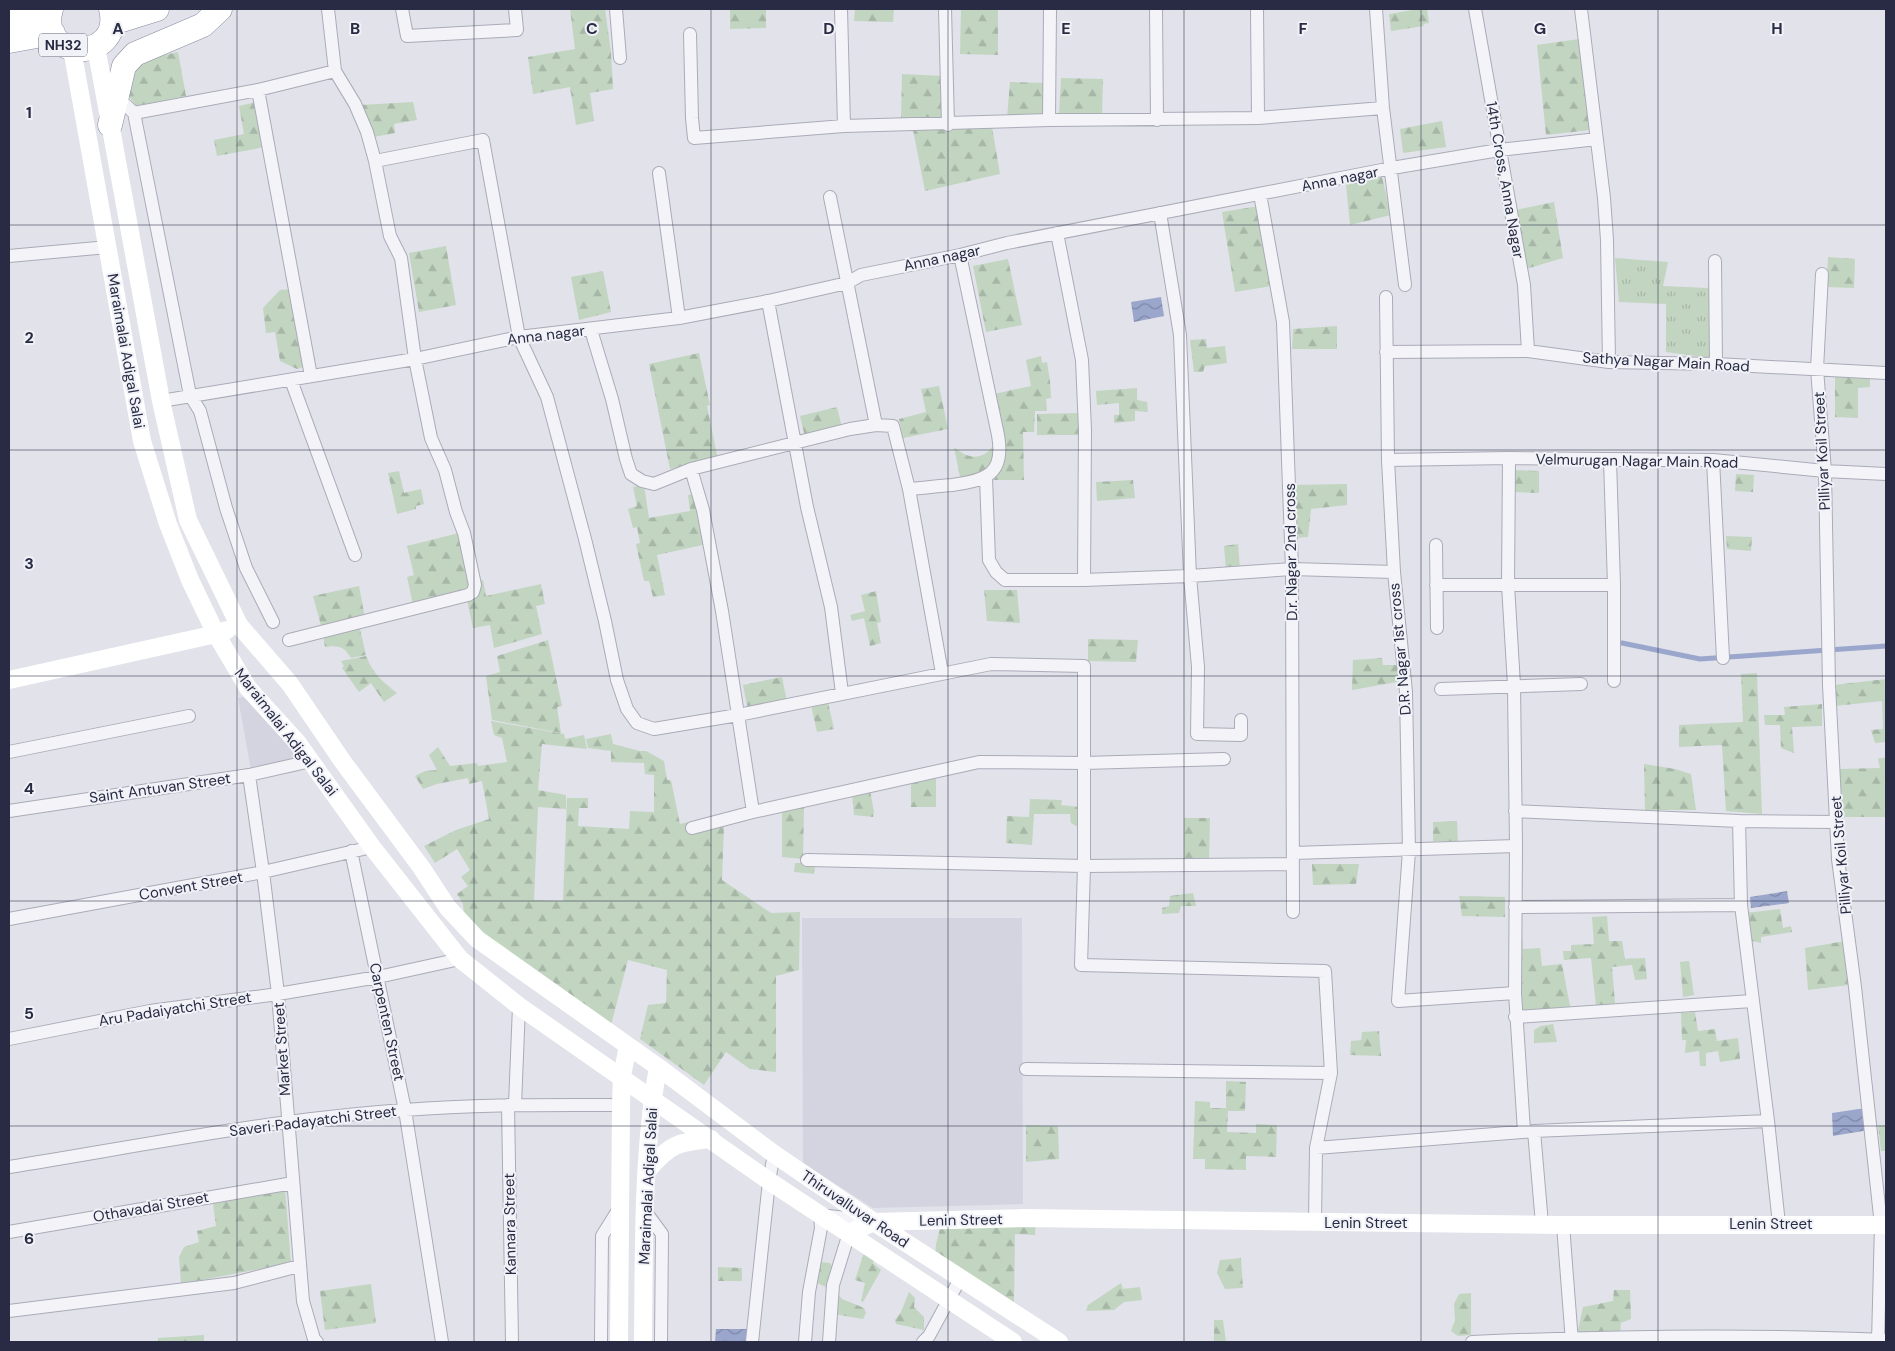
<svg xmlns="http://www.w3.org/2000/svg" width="1895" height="1351" font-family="'DM Sans',sans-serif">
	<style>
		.built { fill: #d3d4df }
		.forest { fill: url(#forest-firs) }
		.park { fill: url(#park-tufts) }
		.water { fill: url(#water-waves) }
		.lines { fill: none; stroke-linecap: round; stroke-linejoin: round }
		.stream { stroke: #9aa6cc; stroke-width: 5 }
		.street-casing { stroke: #aaabb8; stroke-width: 14 }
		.highway-casing { stroke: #878ba2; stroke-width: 25 }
		.street { stroke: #f4f4f8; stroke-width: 12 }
		.secondary { stroke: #fff; stroke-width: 18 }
		.highway { stroke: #fff; stroke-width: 24 }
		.grid { fill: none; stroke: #282b43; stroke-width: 1; stroke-opacity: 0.55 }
		.labels { text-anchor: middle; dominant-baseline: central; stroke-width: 4; stroke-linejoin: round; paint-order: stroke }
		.shield { fill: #f0f2f7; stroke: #646779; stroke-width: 1 }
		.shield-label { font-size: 14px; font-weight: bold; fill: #282b43 }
		.street-label { font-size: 15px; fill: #282b43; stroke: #f0f2f7 }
		.grid-label { font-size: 16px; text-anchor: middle; font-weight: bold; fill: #282b43; stroke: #f0f2f7; stroke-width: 4; stroke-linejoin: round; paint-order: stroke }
	</style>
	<defs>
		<pattern id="forest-firs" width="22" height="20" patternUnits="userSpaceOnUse" patternTransform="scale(1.25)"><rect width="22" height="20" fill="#c2d5c1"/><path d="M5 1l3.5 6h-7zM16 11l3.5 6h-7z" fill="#a7b7a7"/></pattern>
		<pattern id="park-tufts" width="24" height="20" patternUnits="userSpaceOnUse" patternTransform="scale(1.25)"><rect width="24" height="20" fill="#c2d5c1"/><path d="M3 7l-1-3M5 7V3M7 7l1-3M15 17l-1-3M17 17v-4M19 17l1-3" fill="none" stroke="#a7b7a7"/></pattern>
		<pattern id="water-waves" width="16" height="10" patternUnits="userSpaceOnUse" patternTransform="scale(1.25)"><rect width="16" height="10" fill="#9aa6cc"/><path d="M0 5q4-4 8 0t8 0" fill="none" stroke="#7e87a7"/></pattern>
	</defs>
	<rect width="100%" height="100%" fill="#e1e2ea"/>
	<path class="built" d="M260,694l41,65 -50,11 -13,-72z
		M802,918h220l1,286 -150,4 -70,-45z"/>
	<path class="forest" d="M570,9h35l6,43 2,37 -23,4 4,28 -18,4 -6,-38 -37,7 -5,-37 47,-8z
		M730,9h36v19l-36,1z
		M855,9h39l-1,13 -39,-1z
		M961,9h37v46l-38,-1z
		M1418,9h9l2,14 -6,1 1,2 -33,5 -2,-17z
		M1579,39l11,91 -44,5 -9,-90z
		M178,52l8,44 -50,10 -8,-11 4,-24 8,-10z
		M902,74l41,2v44h-42z
		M1061,78l42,1 -1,36h-43z
		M1010,82l37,1 -1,34 -39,1z
		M256,102l9,45 -48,9 -3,-16 30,-6 -5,-28z
		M413,102l4,18 -23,4 1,9 -21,4 -13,-32z
		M1442,121l4,26 -43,6 -3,-24z
		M992,127l8,47 -75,17 -12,-61z
		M1382,177l9,38 -41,10 -4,-41z
		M1554,202l9,56 -37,11 -10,-59z
		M1259,206l13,80 -37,6 -13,-80z
		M446,246l10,59 -37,7 -10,-59z
		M1828,257l27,2 -1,29 -27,-1z
		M1008,259l14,66 -36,7 -13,-66z
		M603,271l8,41 -32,8 -8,-43z
		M291,289l15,77 -9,3 -17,-8 -5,-29 -9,1 -3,-25 17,-18z
		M1337,326v23h-45l1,-20z
		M1206,339l1,9 18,-2 2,17 -22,3 -2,6h-9l-4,-32z
		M699,353l11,52 -3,1 11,54 -48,9 -21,-105z
		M1041,356l1,7 5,-1 3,19 1,17 -5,1 1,12h-12l-1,21h-11l1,48h-30v-86l37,-8 -5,-26z
		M1835,376h35v11l-12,1v30l-23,-1z
		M939,386l9,43 -45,9 -4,-19 27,-7 -5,-23z
		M1137,388v12l10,2 1,10 -13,-1v10l-21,2v-8h5v-12l-22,2 -1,-14z
		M837,407l5,21 -37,9 -5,-21z
		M1080,413v22h-43v-21z
		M995,444c-4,24 -8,36 -35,33l-6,-30c15,13 28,14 41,-3z
		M1514,470l25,1v22l-25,-1z
		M399,471l5,22 17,-4 3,15 -8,2v3l-19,5 -9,-41z
		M1736,474l18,1 -1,17 -18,-1z
		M1133,480l2,18 -38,3 -1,-19z
		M1347,484v21l-36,4 -3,28 -17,1 2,-53z
		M644,485l5,33 41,-7 -2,-16 7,-1 12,50 -50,11 8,40 -12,2 -4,-16h-5l-8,-37 4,-1 -3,-16 -4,1 -5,-19 9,-3 -4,-19z
		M459,533l11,47 -3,11 -54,14 -6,-28 7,-2 -7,-29z
		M1726,536l26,1 -1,14 -24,-2z
		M1238,544l2,25 -14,2 -2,-25z
		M483,580l3,16 55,-12 4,20 -9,2 6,28 -48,14 -4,-23 -17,3 -6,-28 13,-19z
		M359,586l6,32 -43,11 -9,-33z
		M984,590h33l3,33 -33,-2z
		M876,591l5,31 -4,1 4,20 -11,3 -6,-28 -12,3 -2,-6 15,-4 -4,-16z
		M359,625l7,30 -15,3c-7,-12 -13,-13 -26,-11l-2,-13z
		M1088,639l50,1 -2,22 -48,-1z
		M548,640l14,66 -5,1 4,26 -69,-13 -6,-44 14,-4 -3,-16z
		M366,656c7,18 17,26 31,37l-13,9 -13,-19 -12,9 -17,-24 2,-2 -3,-5z
		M1382,658l1,7h14v17l-45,8 1,-30z
		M1757,673l5,141 -36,-3 -4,-66 -43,2v-22l64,-3 -2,-48z
		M782,677l5,25 -39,8 -5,-25z
		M1886,679v63l-11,1 -4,-13 12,-1 -1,-28 -47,5 -1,-21z
		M828,702l6,27 -17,3 -6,-27z
		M1822,704v22l-30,1 2,26 -13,-5 -1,-23h-15l-1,-10h21l-1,-8z
		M491,721l73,13 1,5 19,-4 3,14 -45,-5 -4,46 28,5v14l-28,-2 -4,93 29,1 4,-103h21v10h-9l-1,18 51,3 1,-18 24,1v-37l-9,-1 -1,-11 -33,-1v-11l-23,-3 -2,-9 25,-5 2,10 27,7h6l18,10 3,19h4l9,44 8,-2 3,13 33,-9 -2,54 49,33 29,-1 -1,58 -23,6v96l-26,-3 -24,-17 -22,33 -64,-46 8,-34 18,-2 1,-33 -39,-10 -17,65 -127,-89 -20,-22 -1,-10 -6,-10 11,-8 -7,-9 9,-7 -13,-21 -22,14 -11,-17 32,-16 33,-11 -7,-38 -13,3 -1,-6 -31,6 -14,5 -8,-13 10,-5 12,-1 -8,-15 9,-8 12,19 27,-3 1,3 29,-4 -5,-24 -8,-3z
		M1886,757v60h-45l-3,-48 42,-1 -2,-9z
		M1644,764l31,5 16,5 5,36h-51z
		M936,776v31h-25v-26z
		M870,790l4,22 -1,5 -19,-2 -2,-21z
		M1030,799l32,1 -1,5 18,2 -1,20 -7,-4 -1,-9h-36l-2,31 -26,-2 1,-27 22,1z
		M804,805l-1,54 -21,-2v-48z
		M1184,818h26l-1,44h-25z
		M1457,821l1,21 -25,-1v-19z
		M795,863h20l-1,11 -20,-2z
		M1312,864h47l-3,20 -43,1z
		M1193,893l3,13h-15l-2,7 -17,1v-6l7,-2 1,-10z
		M1459,896l46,1v20l-43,-1z
		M1780,909l3,19 8,-2 1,6 -31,5v6l-14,-3 -2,-27z
		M1607,916l2,25h13l3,18 20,-1 2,21 -12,1 -3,-15 -20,2 3,36 -19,3 -5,-48 -27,2 -1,-9h8v-6l23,-1 -2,-27z
		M1522,934l1,15 17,-1 2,18 20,-2 9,47 -53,3z
		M1845,941l4,44 -41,5 -3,-42z
		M1689,961l5,34 -11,2 -3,-35z
		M1695,1012l3,19 17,-2 2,12 21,-3 2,21 -20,3 -2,-11 -12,2v13h-6l-1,-15 -14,2 1,-13h-4l-1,-27z
		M1553,1024l4,18 -23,1v-13l7,-4z
		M1379,1031l2,25 -31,-1 1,-14 10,-1 1,-8z
		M1226,1081l20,1 -1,29h-17l-1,21 29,1v-9l21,1 -1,32 -30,-1v14l-41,-1v-10h-12l2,-58 15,1v6h16z
		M1026,1125l32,1 1,33 -33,3z
		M1878,1125h8v26h-5z
		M285,1188l6,75 -110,21 -2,-27 5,-10 15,-5 -2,-11 19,-5 -3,-23z
		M1036,1218l-1,17 -20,-1 -1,67 -3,4 -76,-46 1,-15 4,-15 12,-9z
		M866,1247l10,8 -3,8 8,7 -18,32 -2,-1 4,-18 -10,-3z
		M1241,1258l2,30 -18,1 -8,-16 3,-13z
		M820,1262l10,1c6,8 -2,15 -4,24l-11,-5z
		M718,1267l24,1v13h-24z
		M1121,1283l2,6 17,-2 2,13 -18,2 -10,8 -28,1 2,-6z
		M371,1284l5,39 -51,7 -5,-39z
		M1614,1290h16l1,29 -10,4 -1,11 -43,1 6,-28 30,-6z
		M909,1292l6,6 -1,9 10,10v13l-28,-6 -1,-4 6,-8z
		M1471,1293v42l-13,1 -7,-5 4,-11 -1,-16 5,-10z
		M838,1294l4,5 22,9 2,5 -3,6 -29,-5z
		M1214,1320h9l3,22h-12z
		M204,1335v7h-46v-4z"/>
	<path class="park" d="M1615,258l53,4 -5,24 46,2 2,70 -45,-6v-48l-47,-2z"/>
	<path class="water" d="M1161,297l3,19 -30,6 -3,-20z
		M1787,891l2,12 -38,5 -1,-11z
		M1866,1108l3,22 -36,6 -1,-23z
		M716,1329h34l-1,13h-34z"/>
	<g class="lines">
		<path class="stream" d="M1622,643l78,16 186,-13"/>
		<defs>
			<path id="street" d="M402,9l5,27 110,-6 -2,-21
				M616,9l4,49
				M841,9l3,117
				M945,9l3,116
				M1156,9l1,111
				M1257,9l1,109
				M1376,9l7,99 22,177
				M1475,9l49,276 4,66
				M1581,9l23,189 3,42 2,122
				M690,34l2,84 2,20 150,-12 205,-6 209,-2 125,-10
				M258,90l53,286
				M118,98l16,15 56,282 10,16 26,97 20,60 27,54
				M134,113l124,-23 77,-19 -7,-62
				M1049,120l1,-111
				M375,161l108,-21 36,197 28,60 38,142 20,82 12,59 10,29 10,14 17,6 84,-14 253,-51 93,2v200l-3,99 244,6 6,102 -15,75 -1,74
				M659,173l20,145
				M1260,194l23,128 9,247 1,343
				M830,197l46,228 17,1 16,63 33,184
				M1160,213l20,122 10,241 8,91 -1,67 44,1v-15
				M1057,233l25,127 3,70 -1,150
				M9,256l99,-9
				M1715,261l1,103
				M1822,274l-5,95 8,102 4,214 9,174 17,128 26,238 -3,117
				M1386,297l2,163 6,112 12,120 3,159 -11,150 117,-8
				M768,301l39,206 24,100 11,86
				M591,330l21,69 14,60 5,15 11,7 12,3 37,-15 159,-40 26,-4
				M1386,352l142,-1 81,11 107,2 170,9
				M291,380l64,175
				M161,401l254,-42 104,-22 160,-19 89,-17 79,-18 14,-8 99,-20 47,-12 385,-75 107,-18 98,-11
				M1509,458l-1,127 6,100 2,161 -1,147 9,138
				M1388,460l121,-2 204,2 112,11 61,3
				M1610,460l4,125v96
				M1713,460l10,198
				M691,469l12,41 19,101 31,201
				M986,477l3,83 7,12 9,8h79l106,-4 102,-7 102,3
				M909,489c14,-1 29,-3 43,-4 34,-5 53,-10 46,-50l-38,-180
				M1436,545l1,83
				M1436,585h178
				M289,640l179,-45 5,-3 2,-7 -11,-52 -8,-21 -11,-42 -14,-32 -16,-79 -14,-101 -11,-22 -15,-75 -8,-29 -12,-28 -20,-33
				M1441,689l140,-5
				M9,752l180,-36
				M249,775l14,97 15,122 25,307 11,38 3,3
				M9,811l240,-36 62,-14
				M1515,811l224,10 98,1
				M1739,821l2,84 27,216 11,103
				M692,828l61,-16 226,-50 105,1 140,-4
				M351,851l54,259 37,232
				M1293,853l223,-7
				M807,860l277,6 209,-2
				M1515,907l226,-2
				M9,919l254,-47 109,-25
				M1515,1017l237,-16
				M9,1039l141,-28 128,-17 100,-17 82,-18
				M1026,1069l305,4
				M508,1105l4,237
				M515,1105l4,-99
				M1534,1131l8,93
				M1316,1148l218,-17 234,-10
				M9,1167c131,-21 263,-48 396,-57 72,-6 144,-5 216,-5
				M645,1211l17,23 -1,108
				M1563,1225l9,117
				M9,1232l284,-49
				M9,1311l225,-28 65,-17
				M601,1342l1,-106 18,-29
				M752,1342l17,-161 5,-27
				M805,1342l4,-50 12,-64 -1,-13 51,6
				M829,1342l4,-57 16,-52
				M923,1342l6,-6 31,-57
				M1472,1342c138,-6 276,-8 414,-2"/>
			<path id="highway" d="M51,9c-15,53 73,54 60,0
				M9,18l41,-7
				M112,23l45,-14
				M9,41l44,-8
				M110,125l14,-59 11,-12 68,-29 17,-16"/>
		</defs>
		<use href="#street" class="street-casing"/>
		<use href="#highway" class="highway-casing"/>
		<use href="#street" class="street"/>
		<path class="secondary" d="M96,47l65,354 27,119 51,105 51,59 53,78 78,105 27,41 29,31 181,128c-16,88 -14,185 -15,275
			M72,49l70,392 26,83 22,56 26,54 32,54 49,54 75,105 88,112 59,47 250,175 244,161
			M9,680l207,-46 11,-4
			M658,1067l116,87 100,68 185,120
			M648,1170c22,-26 30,-28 63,-31
			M849,1233l25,-11 150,-4 539,7h323
			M619,1342l2,-237 1,-29 6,-30"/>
		<use href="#highway" class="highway"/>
	</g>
	<path class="grid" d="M237,9v1333M474,9v1333M711,9v1333M948,9v1333M1184,9v1333M1421,9v1333M1658,9v1333M9,225h1877M9,450h1877M9,676h1877M9,901h1877M9,1126h1877"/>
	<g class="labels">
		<rect class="shield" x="39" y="33.5" width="48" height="23" rx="4"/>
		<g class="shield-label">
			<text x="63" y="45">NH32</text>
		</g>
		<g class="street-label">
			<text transform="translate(1340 179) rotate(-11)">Anna nagar</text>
			<text transform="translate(1505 180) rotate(80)">14th Cross, Anna Nagar</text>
			<text transform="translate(942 258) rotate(-12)">Anna nagar</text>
			<text transform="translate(546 335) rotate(-7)">Anna nagar</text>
			<text transform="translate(126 351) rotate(80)">Maraimalai Adigal Salai</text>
			<text transform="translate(1666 362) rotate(3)">Sathya Nagar Main Road</text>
			<text transform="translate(1822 451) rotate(-93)">Pilliyar Koil Street</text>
			<text transform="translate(1637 461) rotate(1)">Velmurugan Nagar Main Road</text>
			<text transform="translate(1291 552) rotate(-91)">D.r. Nagar 2nd cross</text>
			<text transform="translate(1400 649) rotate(-95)">D.R. Nagar 1st cross</text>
			<text transform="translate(286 732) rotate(52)">Maraimalai Adigal Salai</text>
			<text transform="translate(160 788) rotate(-8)">Saint Antuvan Street</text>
			<text transform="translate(1841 855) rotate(-95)">Pilliyar Koil Street</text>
			<text transform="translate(191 886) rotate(-10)">Convent Street</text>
			<text transform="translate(175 1009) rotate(-9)">Aru Padaiyatchi Street</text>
			<text transform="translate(387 1022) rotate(78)">Carpenten Street</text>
			<text transform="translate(282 1049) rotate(-94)">Market Street</text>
			<text transform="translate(313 1121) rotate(-7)">Saveri Padayatchi Street</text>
			<text transform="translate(648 1186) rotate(-87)">Maraimalai Adigal Salai</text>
			<text transform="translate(151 1207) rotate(-10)">Othavadai Street</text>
			<text transform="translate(855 1209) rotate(34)">Thiruvalluvar Road</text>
			<text transform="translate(961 1220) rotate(-1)">Lenin Street</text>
			<text x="1366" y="1223">Lenin Street</text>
			<text transform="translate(510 1224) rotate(-91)">Kannara Street</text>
			<text x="1771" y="1224">Lenin Street</text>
		</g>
	</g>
	<g class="grid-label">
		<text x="118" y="34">A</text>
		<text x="355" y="34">B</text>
		<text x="592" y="34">C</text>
		<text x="829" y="34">D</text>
		<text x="1066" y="34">E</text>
		<text x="1303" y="34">F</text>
		<text x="1540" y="34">G</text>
		<text x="1777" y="34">H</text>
		<text x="29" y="118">1</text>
		<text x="29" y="343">2</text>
		<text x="29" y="569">3</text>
		<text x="29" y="794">4</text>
		<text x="29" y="1019">5</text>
		<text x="29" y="1244">6</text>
	</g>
	<rect width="1895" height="1351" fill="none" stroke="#282b43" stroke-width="20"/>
</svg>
